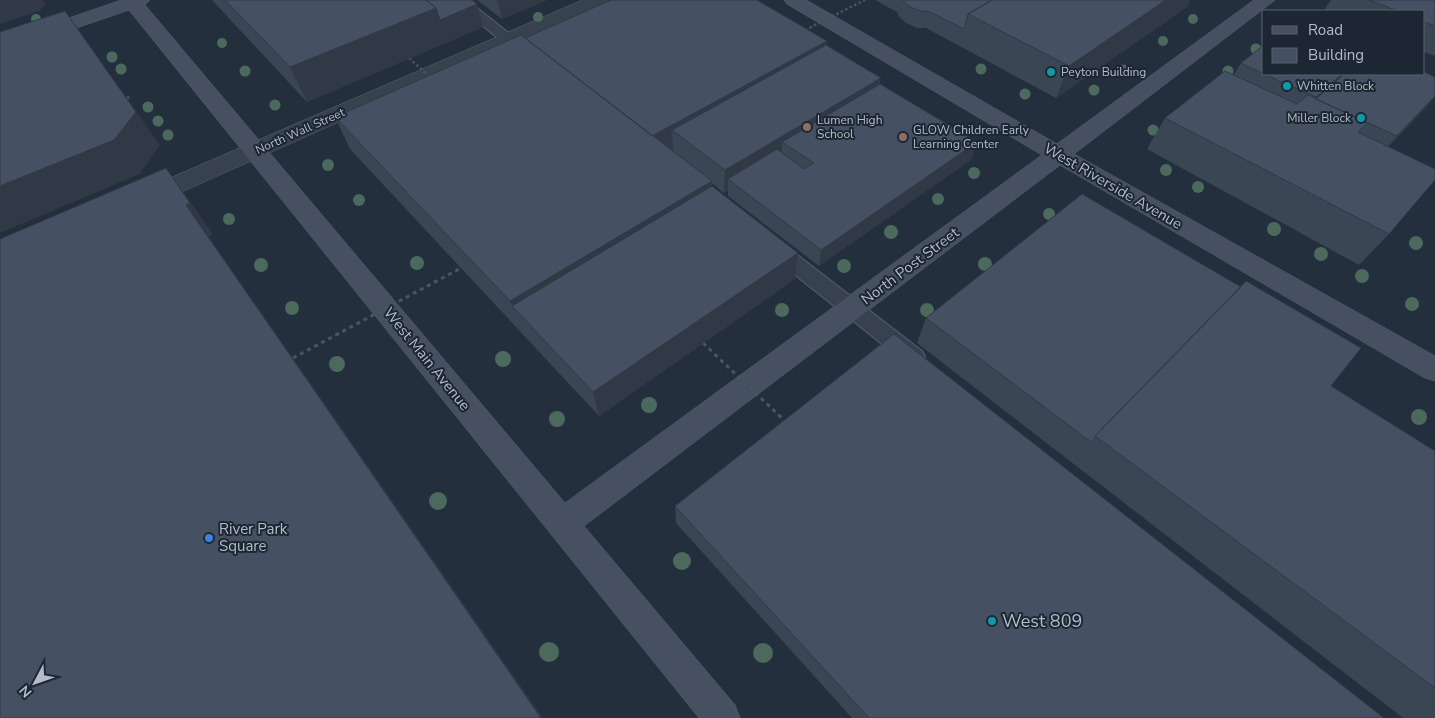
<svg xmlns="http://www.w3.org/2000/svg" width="1435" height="718" font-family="'Nunito Sans',sans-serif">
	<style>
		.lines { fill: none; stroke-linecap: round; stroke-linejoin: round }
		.lane-casing { stroke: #565f6c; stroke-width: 2 }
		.street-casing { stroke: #565f6c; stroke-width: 1 }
		.secondary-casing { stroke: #565f6c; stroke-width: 1 }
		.path { stroke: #44595c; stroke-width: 2.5; stroke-dasharray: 2.5 2.5; stroke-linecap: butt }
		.lane { fill: #38414e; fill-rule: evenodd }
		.street { fill: #38414e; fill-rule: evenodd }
		.secondary { fill: #465061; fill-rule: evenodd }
		.path-bridge-far1 { stroke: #44595c; stroke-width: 2.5; stroke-dasharray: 2.5 2.5; stroke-linecap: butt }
		.path-bridge { stroke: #44595c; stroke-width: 3; stroke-dasharray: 4 4; stroke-linecap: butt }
		.tree { fill: #4b6a5d }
		.wall { fill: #3b4654 }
		.shaded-wall { fill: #303945 }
		.building { fill: #455162; stroke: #303945 }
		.culture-dot { fill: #0f9aa8; stroke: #1d2633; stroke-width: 2 }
		.education-dot { fill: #8d6e63; stroke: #1d2633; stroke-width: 2 }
		.shop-dot { fill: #3f7fe0; stroke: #1d2633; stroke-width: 2 }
		.labels { text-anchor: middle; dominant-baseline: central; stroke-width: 4; stroke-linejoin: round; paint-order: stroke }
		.far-poi-label { font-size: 12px; fill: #b4bcc9; stroke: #1d2633; text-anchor: start }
		.far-street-label { font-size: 12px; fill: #b4bcc9; stroke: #1d2633 }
		.street-label { font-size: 15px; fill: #b4bcc9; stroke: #1d2633 }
		.poi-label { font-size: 15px; fill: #b4bcc9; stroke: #1d2633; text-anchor: start }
		.near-poi-label { font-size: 18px; fill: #b4bcc9; stroke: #1d2633; text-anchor: start }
	</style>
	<rect width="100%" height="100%" fill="#242f3e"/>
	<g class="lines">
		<defs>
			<path id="lane" d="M451,0h16l67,53 -2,3h-12z
				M772,239l7,2 143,110 3,6 -3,6 -8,3 -8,-3 -141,-112 -3,-5 3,-5z"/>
			<path id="street" d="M583,0h24l-3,4 -452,201 -8,2 -8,-2 -4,-6 4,-6z"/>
			<path id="secondary" d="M122,0h28l-5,5 420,498 477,-348 -255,-151 -3,-4h22l251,144 197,-144h21l-201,154 361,202v25l-10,-3 -365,-213 -476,361 151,179 5,13h-41l-570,-708 -129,44v-12z"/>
		</defs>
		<use href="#lane" class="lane-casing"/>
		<use href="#street" class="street-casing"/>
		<use href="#secondary" class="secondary-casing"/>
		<path class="path" d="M127,98l5,-2"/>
		<use href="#lane" class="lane"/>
		<use href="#street" class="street"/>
		<use href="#secondary" class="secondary"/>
		<path class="path-bridge-far1" d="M805,30l60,-30
			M409,58l22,20"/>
		<path class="path-bridge" d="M703,343l83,79
			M293,358l168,-90"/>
	</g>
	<g class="tree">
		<circle cx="538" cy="17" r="5"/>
		<circle cx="36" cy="19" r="5"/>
		<circle cx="1193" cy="19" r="5"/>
		<circle cx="1163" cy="41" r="5"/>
		<circle cx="222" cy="43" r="5"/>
		<circle cx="1256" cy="49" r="5.5"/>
		<circle cx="112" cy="57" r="5.5"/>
		<circle cx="121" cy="69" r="5.5"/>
		<circle cx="981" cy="69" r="5.5"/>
		<circle cx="1123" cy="70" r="5.5"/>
		<circle cx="245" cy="71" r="5.5"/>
		<circle cx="1228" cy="71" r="5.5"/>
		<circle cx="1094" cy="90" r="5.5"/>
		<circle cx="1025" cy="94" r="5.5"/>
		<circle cx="275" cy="105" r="5.5"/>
		<circle cx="148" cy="107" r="5.5"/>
		<circle cx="158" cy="121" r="5.5"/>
		<circle cx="1153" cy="130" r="5.5"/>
		<circle cx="168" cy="135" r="5.5"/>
		<circle cx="328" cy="165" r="6"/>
		<circle cx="1166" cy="170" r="6"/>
		<circle cx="974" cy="173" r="6"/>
		<circle cx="1198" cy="187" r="6"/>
		<circle cx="938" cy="199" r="6"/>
		<circle cx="359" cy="200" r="6"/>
		<circle cx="1049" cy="214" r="6"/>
		<circle cx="229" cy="219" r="6"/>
		<circle cx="1274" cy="229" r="7"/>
		<circle cx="891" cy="232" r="7"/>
		<circle cx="1416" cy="243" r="7"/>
		<circle cx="1321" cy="254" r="7"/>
		<circle cx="417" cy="263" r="7"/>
		<circle cx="985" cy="264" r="7"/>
		<circle cx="261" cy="265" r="7"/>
		<circle cx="844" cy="266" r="7"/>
		<circle cx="1362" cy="276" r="7"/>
		<circle cx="1412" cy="304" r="7"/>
		<circle cx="292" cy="308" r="7"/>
		<circle cx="782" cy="310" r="7"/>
		<circle cx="927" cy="310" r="7"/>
		<circle cx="503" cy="359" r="8"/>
		<circle cx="337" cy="364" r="8"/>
		<circle cx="649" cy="405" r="8"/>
		<circle cx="1419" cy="417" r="8"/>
		<circle cx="557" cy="419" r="8"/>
		<circle cx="438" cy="501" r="9"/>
		<circle cx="682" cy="561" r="9"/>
		<circle cx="549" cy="652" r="10"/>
		<circle cx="763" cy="653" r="10"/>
	</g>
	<path class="wall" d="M212,0h260l5,4 6,23 -176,75z
		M477,0h70l-45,19z
		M875,0h315l-3,7 -131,91 -130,-70h-9l-11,-5 -7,-6 -2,-5z
		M1331,0h104v56l-11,-4v-41h-98l-2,-1z
		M525,38l302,3 -1,4 54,39 92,75 -153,107 -91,-70v-5l-4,2 -12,-10v3l83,93 -196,137 -249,-267 -15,-32z
		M1241,63l184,46 -37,38 1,87 -30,31 -212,-116 18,-31 69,-43z
		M926,318l405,68 104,65v267h-32l-486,-375z
		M675,506l709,212h-532l-176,-195z"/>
	<path class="shaded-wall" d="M0,0h42l4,5 -7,6 -39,13z
		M497,0h50l-45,19z
		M1166,0h24l-3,7 -131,91 13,-32z
		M477,4l6,23 -176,75 -17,-35 146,-59z
		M65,11l95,134 -20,29 -140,59v-47z
		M827,41l-3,27 -152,62 1,23 -24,-15z
		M1342,74h11l-60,55 23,-32z
		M881,78l-5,22 -94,42 -1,16 -53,21v12l-4,2 1,-23z
		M1435,96v1l-10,12 -52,54 24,-27z
		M977,142l-5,17 -153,107 2,-16z
		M166,168l47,66 -4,3 334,481h-2l-355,-513z
		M712,181v32l-200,93 -2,-5z
		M798,253l-3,26 -196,137 -6,-24z"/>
	<path class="building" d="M225,0h201l10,8 -146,59z
		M426,0h46l5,4 -37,16 -4,-12z
		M611,0h146l70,41 -175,95 -127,-98z
		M902,0h90l-24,14 -4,15 -34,-17 -9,-1 -11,-4z
		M992,0h174l-97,66 -101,-52z
		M1369,0h66v26l-11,-4v-11h-26z
		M65,11l71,101 -22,28 -114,46v-154z
		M521,35l191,146 -202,120 -175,-184z
		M826,45l55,33 -156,92 -53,-40z
		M1264,45v29l-23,-11z
		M1225,71l72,33 11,-9 59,28 -9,9 77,37v11l-46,54 -224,-116z
		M1424,72l11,5v19l-38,40 -81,-37 28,-25h80z
		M1264,74h78l-26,23z
		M880,84l97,58 -156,108 -93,-71 49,-30 27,20 10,-6 -32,-21z
		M166,168l24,35 -4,2 355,513h-541v-479z
		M712,186l86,67 -205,139 -81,-86z
		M1082,194l159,93 -146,149 1,1 -5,5 -165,-124z
		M1246,281l115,67 -30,38 104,65v237l-340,-252z
		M894,334l490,384h-515l-194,-212z"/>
	<g class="culture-dot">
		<circle cx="1051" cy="72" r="5"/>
		<circle cx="1287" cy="86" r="5"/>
		<circle cx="1361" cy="118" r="5"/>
		<circle cx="992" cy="621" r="5"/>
	</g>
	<g class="education-dot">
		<circle cx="807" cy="127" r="5"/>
		<circle cx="903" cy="137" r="5"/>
	</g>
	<circle class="shop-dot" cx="209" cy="538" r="5"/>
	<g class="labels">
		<g class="far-poi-label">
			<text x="1061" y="72">Peyton Building</text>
			<text x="1297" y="86">Whitten Block</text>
			<text x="1351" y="118" text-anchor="end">Miller Block</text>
			<text x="817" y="120">Lumen High<tspan x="817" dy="14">School</tspan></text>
			<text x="913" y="130">GLOW Children Early<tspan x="913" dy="14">Learning Center</tspan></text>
		</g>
		<g class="far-street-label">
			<text transform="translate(300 131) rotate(-24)">North Wall Street</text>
		</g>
		<g class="street-label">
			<text transform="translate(1113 186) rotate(30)">West Riverside Avenue</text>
			<text transform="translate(910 266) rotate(-37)">North Post Street</text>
			<text transform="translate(427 359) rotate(51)">West Main Avenue</text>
		</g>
		<g class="poi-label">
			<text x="219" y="529">River Park<tspan x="219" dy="17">Square</tspan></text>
		</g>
		<g class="near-poi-label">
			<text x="1002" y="621">West 809</text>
		</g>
	</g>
	<rect x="1262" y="10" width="162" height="65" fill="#1d2633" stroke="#59626f"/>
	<rect x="1272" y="26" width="25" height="8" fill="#465061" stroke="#59626f"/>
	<text x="1308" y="35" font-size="15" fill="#b4bcc9">Road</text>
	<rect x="1272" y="48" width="25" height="15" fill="#455162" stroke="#59626f"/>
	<text x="1308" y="60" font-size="15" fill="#b4bcc9">Building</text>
	<g transform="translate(35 683) rotate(229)" stroke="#1d2633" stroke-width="4" paint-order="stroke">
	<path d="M0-4L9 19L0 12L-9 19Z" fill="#b4bcc9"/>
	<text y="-8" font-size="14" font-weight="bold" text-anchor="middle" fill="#b4bcc9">N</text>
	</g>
</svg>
